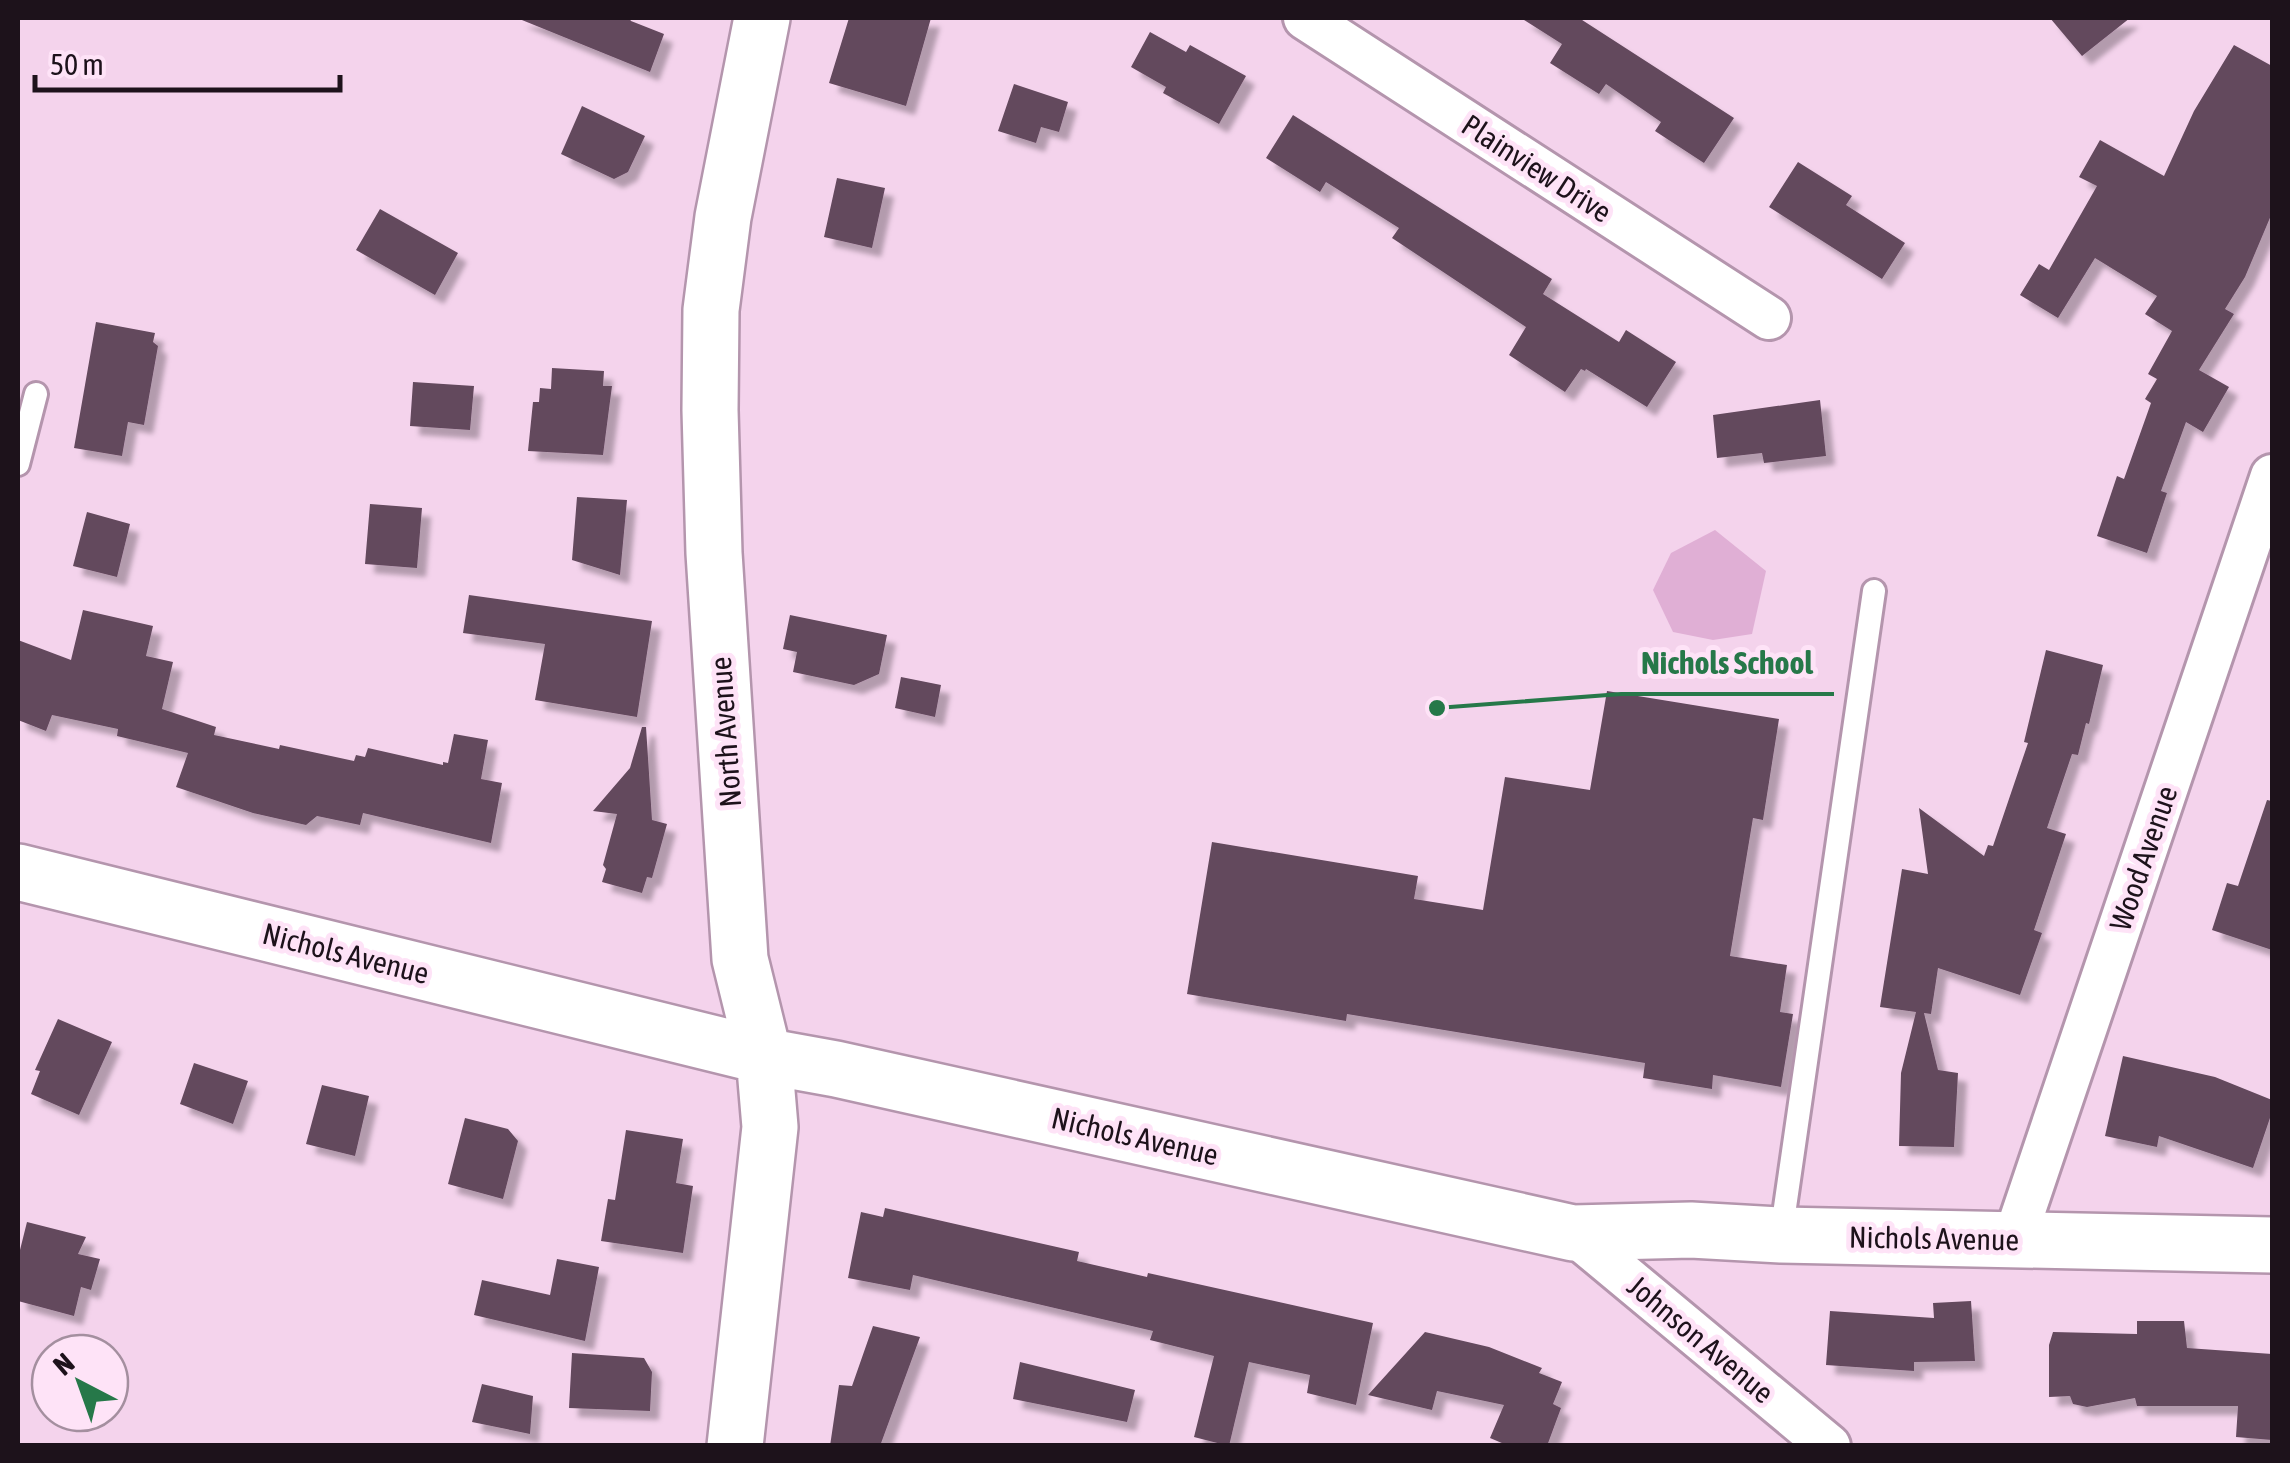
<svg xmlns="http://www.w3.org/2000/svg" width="2290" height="1463" font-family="'Asap Condensed',sans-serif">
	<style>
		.green { fill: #e0afd5 }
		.building { fill: #63485d; filter: url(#shadow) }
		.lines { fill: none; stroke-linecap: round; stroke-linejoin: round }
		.lane-casing { stroke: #b495ad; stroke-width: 28 }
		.street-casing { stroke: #b495ad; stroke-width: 48 }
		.secondary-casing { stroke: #b495ad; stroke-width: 60 }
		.lane { stroke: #fff; stroke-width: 22 }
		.street { stroke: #fff; stroke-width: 42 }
		.secondary { stroke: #fff; stroke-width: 55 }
		.labels { text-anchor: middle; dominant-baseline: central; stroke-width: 10; stroke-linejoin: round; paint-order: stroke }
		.street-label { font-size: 30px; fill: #1d121b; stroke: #fee3f7 }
		.leader { fill: none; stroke: #267849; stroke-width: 4 }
		.callout-dot { fill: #267849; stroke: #fee3f7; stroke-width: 4 }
		.callout-label { font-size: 32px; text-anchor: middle; font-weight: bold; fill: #267849; stroke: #fee3f7; stroke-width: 10; stroke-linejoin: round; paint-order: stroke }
	</style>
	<defs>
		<filter id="shadow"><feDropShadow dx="9" dy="9" stdDeviation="2.5" flood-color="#0004"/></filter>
	</defs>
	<rect width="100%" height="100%" fill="#f4d3ec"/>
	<path class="green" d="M1715,530l51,41 -14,63 -39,6 -40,-8 -20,-42 18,-37z"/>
	<path class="building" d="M517,18h112l2,3 33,13 -14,38z
		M849,18h82l-25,88 -77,-23z
		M1521,18h58l155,100 -30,45 -49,-32 6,-9 -55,-38 -7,10 -49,-31 12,-19z
		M2050,18h80l-48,38z
		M1150,32l36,20 4,-7 56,31 -27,48 -56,-31 3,-6 -35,-20z
		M2234,45l38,21v147l-27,64 -20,32 9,5 -35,56 30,17 -26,45 -17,-10 -25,69 6,2 -20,60 -50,-17 20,-60 7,3 27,-76 -6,-4 12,-20 -9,-5 24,-43 -27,-17 12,-18 -62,-38 -37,60 -38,-23 19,-31 10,6 48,-84 -18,-9 21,-37 64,36 30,-65z
		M1014,84l54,18 -9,30 -18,-5 -5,16 -38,-12z
		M582,106l63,30 -17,36 -14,7 -53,-25z
		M1293,115l259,164 -9,15 76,48 7,-12 50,32 -29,45 -61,-38 -1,2 -4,-2 -16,23 -56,-37 17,-28 -134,-89 7,-10 -73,-46 -6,10 -54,-34z
		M1798,162l54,34 -6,9 59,38 -23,36 -113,-72z
		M837,178l48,10 -13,60 -48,-11z
		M380,209l78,44 -23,42 -79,-45z
		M96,322l59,11 -2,9 5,4 -14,79 -16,-3 -6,34 -48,-8z
		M552,368l52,3 -1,15h9l-9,69 -75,-4 5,-49h6l1,-14 11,1z
		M413,382l61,4 -4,44 -60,-4z
		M1820,400l6,56 -62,7 -2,-10 -45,5 -4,-43z
		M577,497l50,3 -7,75 -48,-15z
		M370,504l52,4 -5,60 -52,-4z
		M87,512l43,12 -13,53 -44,-11z
		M469,595l183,26 -15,96 -102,-17 10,-56 -82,-11z
		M83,610l70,16 -7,30 27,6 -11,47 54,18 -2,8 65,14 1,-4 74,16 2,-6 9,2 3,-9 75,17v-3l5,1 6,-29 34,6 -7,39 21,4 -11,60 -128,-30 -3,12 -43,-9 -11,9 -53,-12 -77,-26 12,-34 -71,-17 1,-7 -66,-14 -6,16 -28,-11v-80l53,20z
		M790,615l97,20 -8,39 -25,11 -61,-13 4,-20 -14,-3z
		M2046,650l57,15 -14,59 -3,-1 -8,32 -6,-1 -25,74 19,6 -32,96 8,3 -22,62 -82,-27 -7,46 -7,-1 14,57 20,3 -4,74 -55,-1 2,-73 15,-61 -36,-5 22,-138 26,5 -9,-66 65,48 4,-11 5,1 35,-103 -4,-1z
		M901,677l40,8 -6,32 -40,-9z
		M1607,691l172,28 -16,101 -10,-2 -23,138 57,9 -7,47 13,2 -12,73 -68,-12 -1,14 -69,-11 2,-15 -298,-49 -1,7 -159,-27 25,-152 206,34 -4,23 69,11 22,-133 85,13z
		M642,727h4l6,93 15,4 -15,54 -5,-1 -5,16 -40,-11 4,-13 -3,-4 14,-51 -24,-3 37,-43z
		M2267,800l5,1v149l-60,-20 15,-47 11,3z
		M58,1019l54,23 -33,73 -48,-21 9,-23 -5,-1z
		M2123,1056l92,21 57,23v12l-19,56 -94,-32 -2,11 -52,-11z
		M194,1063l54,18 -15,43 -53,-20z
		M322,1085l47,11 -14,60 -49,-12z
		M465,1118l43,11 10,12 -15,58 -55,-15z
		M626,1130l57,9 -7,44 17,3 -10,67 -82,-12 7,-42 7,1z
		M885,1208l194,44 -2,9 70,16 1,-4 225,50 -17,82 -49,-12 3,-18 -61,-13 -20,84 -35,-9 20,-81 -64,-16 3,-9 -240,-56 -3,15 -62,-12 13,-66 22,5z
		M27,1222l59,15 -8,17 22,5 -9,31 -10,-3 -7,29 -56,-15v-43z
		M557,1259l42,8 -14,74 -111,-26 8,-35 68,15z
		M1971,1301l4,60 -61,1v9l-88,-6 4,-54 104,7 -1,-15z
		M2137,1321h47l3,27 85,6v86l-36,-3 2,-31h-101l-2,-8 -48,9 -14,-3 -3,-8 -21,1v-52l4,-13 84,2z
		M873,1326l47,11 -40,109h-50l9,-61 13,1z
		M1425,1332l64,15 53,21 -3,5 23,9 -9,22 8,4 -14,38h-38l-19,-8 14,-33 -67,-14 -5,19 -64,-15z
		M572,1353l72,5 8,14 -2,39 -81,-3z
		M1020,1362l115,28 -8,32 -114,-23z
		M482,1384l51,12 -3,38 -58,-12z"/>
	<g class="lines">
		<defs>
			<path id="lane" d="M18,464l18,-70
				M1781,1235l93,-644"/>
			<path id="street" d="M1305,18l464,300
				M1573,1233l256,213
				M2014,1240l258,-764"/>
			<path id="secondary" d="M18,872l746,184 72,13 737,164 118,-3 90,5 491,10
				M735,1446l35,-319 -6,-71 -24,-97 -26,-406 -4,-143 1,-100 12,-93 39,-199"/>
		</defs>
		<use href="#lane" class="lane-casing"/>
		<use href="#street" class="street-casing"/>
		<use href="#secondary" class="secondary-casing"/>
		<use href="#lane" class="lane"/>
		<use href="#street" class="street"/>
		<use href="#secondary" class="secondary"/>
	</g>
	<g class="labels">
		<g class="street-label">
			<text transform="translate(1537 168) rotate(33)">Plainview Drive</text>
			<text transform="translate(725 732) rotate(-94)">North Avenue</text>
			<text transform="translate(2143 858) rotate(-71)">Wood Avenue</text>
			<text transform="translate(346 953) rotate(14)">Nichols Avenue</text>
			<text transform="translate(1135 1136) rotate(13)">Nichols Avenue</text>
			<text transform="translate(1934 1238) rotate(1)">Nichols Avenue</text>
			<text transform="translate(1701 1339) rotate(40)">Johnson Avenue</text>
		</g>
	</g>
	<path class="leader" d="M1437 708L1621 694H1834"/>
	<circle class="callout-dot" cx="1437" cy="708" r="10"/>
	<g class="callout-label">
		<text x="1727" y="674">Nichols School</text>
	</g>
	<rect width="2290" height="1463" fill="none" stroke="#1d121b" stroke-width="40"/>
	<g transform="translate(80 1383) rotate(319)"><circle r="48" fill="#fee3f7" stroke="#a48f9f" stroke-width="2.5"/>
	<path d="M0-8L18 38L0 25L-18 38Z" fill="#267849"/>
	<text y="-15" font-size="28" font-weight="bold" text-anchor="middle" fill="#1d121b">N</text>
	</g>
	<path d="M35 75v15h305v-15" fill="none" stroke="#1d121b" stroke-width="5"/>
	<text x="50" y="75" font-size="30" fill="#1d121b" stroke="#fee3f7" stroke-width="8" paint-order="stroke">50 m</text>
</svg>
